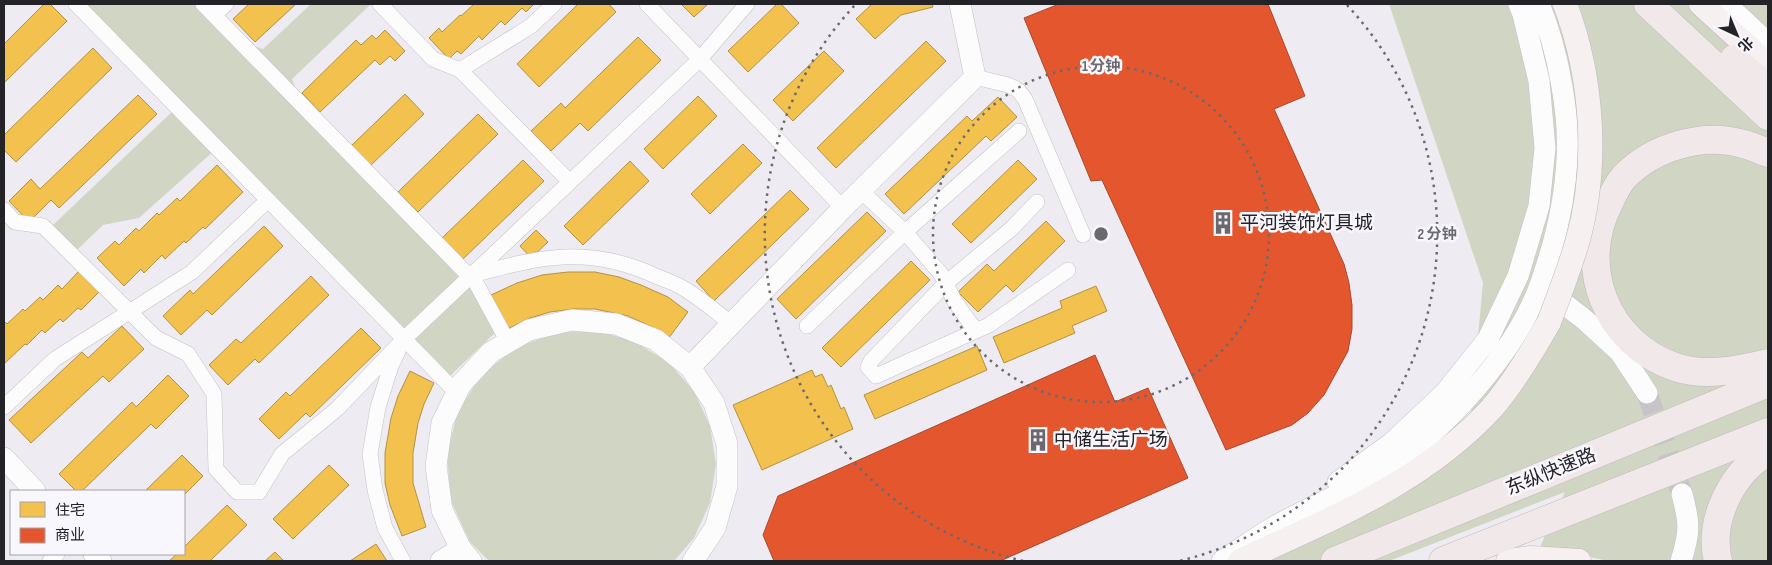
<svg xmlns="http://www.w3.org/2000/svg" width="1772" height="565" font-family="'Sofia Sans Condensed','Noto Sans SC',sans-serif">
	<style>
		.green { fill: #d1d5c4 }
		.homes { fill: #f2c14e; stroke: #b49242 }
		.shops { fill: #e4572e; stroke: #aa472c }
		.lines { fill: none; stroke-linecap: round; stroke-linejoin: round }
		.secondary-tunnel { stroke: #c6c4c9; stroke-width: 21; stroke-dasharray: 21 11; stroke-linecap: butt }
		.street-casing { stroke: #c3c2c6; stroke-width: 16 }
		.secondary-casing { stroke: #c3c2c6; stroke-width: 22 }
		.primary-casing { stroke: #c2b9ba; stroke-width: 25 }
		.highway-casing { stroke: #c2b9ba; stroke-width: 29 }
		.street { stroke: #fcfcfd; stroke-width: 15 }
		.secondary { stroke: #fcfcfd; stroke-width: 21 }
		.primary { stroke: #f6f1f0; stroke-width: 24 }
		.highway { stroke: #f1e9e9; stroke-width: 28 }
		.primary-bridge-casing { stroke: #c2b9ba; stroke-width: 25; stroke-linecap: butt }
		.primary-bridge { stroke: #f6f1f0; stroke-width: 24 }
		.ring { fill: none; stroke: #6b696e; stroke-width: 2.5; stroke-dasharray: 2.5 5 }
		.labels { text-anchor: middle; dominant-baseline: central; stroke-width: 5; stroke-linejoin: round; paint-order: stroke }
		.poi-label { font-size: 19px; fill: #242327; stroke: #f9f7fe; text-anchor: start }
		.street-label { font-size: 19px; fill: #242327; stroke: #f9f7fe }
		.centre { fill: #6b696e; stroke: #f9f7fe; stroke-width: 2.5 }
		.ring-label { font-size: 15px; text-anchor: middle; font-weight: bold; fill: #6b696e; stroke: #f9f7fe; stroke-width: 5; stroke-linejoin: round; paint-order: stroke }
	</style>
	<rect width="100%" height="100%" fill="#eeecf2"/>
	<path class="green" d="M73,4h132l38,39 20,6 48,-45h60l-79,75 13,34 178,182 20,30 -53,51 -234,-227 -77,69 -36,7 -26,25 -25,-24 124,-118z
		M1389,4h379v557h-159l-69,-14 25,-55 -176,69h-122l201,-116 15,-162z
		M598,331l37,11 33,20 26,29 16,35 6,38 -6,39 -16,35 -20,23h-185l-19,-19 -19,-41 -4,-45 10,-43 24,-38 36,-28 42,-15z"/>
	<path class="homes" d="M44,4h6l17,17 -63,62v-39z
		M249,4h47l-41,38 -22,-23z
		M474,4h60l-8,8 -4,-4 -17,17 -4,-4 -19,19 -3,-4 -18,18 -4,-3 -8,8 -20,-21 10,-10 3,4 18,-17 1,1z
		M578,4h31l7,8 -77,75 -22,-23z
		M681,4h27l-14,13z
		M777,4h4l18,19 -51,49 -20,-21z
		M872,4h60l1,3 -32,8 -26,24 -19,-20z
		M385,30l20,21 -10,10 -5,-5 -10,9 -5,-5 -55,52 -18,-19 54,-53 5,5 11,-10 4,4z
		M638,37l23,23 -73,71 -8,-8 -29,28 -20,-20 30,-28 4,5z
		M926,41l20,20 -110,107 -19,-20z
		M93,48l19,20 -96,94 -12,-12v-15z
		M824,51l20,20 -51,50 -20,-21z
		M405,94l19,20 -54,52 -19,-20z
		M138,95l19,19 -98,94 -8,-8 -22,22 -20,-21 22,-22 9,10z
		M698,96l19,20 -54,53 -19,-20z
		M998,97l19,20 -26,24 -5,-5 -82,78 -19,-20 82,-78 5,5z
		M478,114l20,20 -80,78 -20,-20z
		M743,144l19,19 -52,51 -19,-20z
		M523,160l21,21 -81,78 -21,-21z
		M1018,160l19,19 -66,64 -19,-19z
		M630,161l19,20 -66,64 -19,-19z
		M217,165l26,27 -38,37 -2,-2 -17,16 -2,-2 -19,18 -3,-4 -18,18 -3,-4 -17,17 -27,-28 18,-17 4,4 17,-17 3,3 18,-18 2,2 18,-17 3,3z
		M790,190l19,19 -95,92 -18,-20z
		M867,212l19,19 -90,88 -19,-20z
		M1046,221l19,20 -52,51 -7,-7 -28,27 -20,-20 29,-28 7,7z
		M264,226l19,20 -71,69 -5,-5 -26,25 -18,-19 27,-26 3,4z
		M536,230l12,12 -17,16 -11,-12z
		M911,261l19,19 -89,87 -19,-19z
		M79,271l20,21 -18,18 -3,-2 -15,14 -3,-3 -15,14 -3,-3 -15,15 -2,-1 -21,20v-41l1,-1 2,2 16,-15 2,2 15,-14 3,3 15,-15 4,4z
		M568,272h27l24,5 22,8 27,12 20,15 -20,27 -16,-12 -24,-11 -33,-7h-22l-23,3 -20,6 -23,11 -16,-34 26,-12 25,-8z
		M311,276l18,19 -70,68 -4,-4 -27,26 -19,-20 27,-26 5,4z
		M1096,286l11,25 -35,15 3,7 -71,30 -11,-26 69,-29 -2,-7z
		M122,326l22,23 -35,33 -6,-6 -72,67 -22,-23 73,-68 6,6z
		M361,328l20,20 -71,69 -4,-4 -27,26 -20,-20 27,-27 4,4z
		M977,346l10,24 -112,49 -11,-24z
		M812,370l3,7 7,-3 6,13 3,-2 10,24 3,-2 9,22 -91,41 -29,-65z
		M410,371l24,12 -10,21 -6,19 -5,30v30l13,44 -24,9 -12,-31 -5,-22v-30l6,-35 7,-22z
		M168,375l21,21 -33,33 -5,-5 -69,67h-6l-17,-17 73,-72 4,5z
		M182,455l21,21 -19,19v-4h-39z
		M329,465l20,20 -56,54 -20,-20z
		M227,505l20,20 -37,36h-41l8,-7h7v-7z
		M376,544l11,17h-37z
		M275,552l9,9h-19z"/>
	<path class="shops" d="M1059,4h209l37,92 -31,13 70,155 5,19 3,22v24l-4,22 -24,44 -16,18 -16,12 -66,25 -124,-270 -11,1 -67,-163z
		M1095,355l20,47 33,-14 40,90 -188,83h-226l-11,-26 15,-39z"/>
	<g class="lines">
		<path class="secondary-tunnel" d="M1647,393l35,101"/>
		<defs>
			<path id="street" d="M76,4l381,389
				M203,4l273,279 32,59
				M380,4l53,55 27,11 110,112
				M647,4l196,204
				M214,15l12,-11
				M460,70l71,-44 23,-22
				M975,77l33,8 10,5 7,9 58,136
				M861,191l44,41 36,42 14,28 21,29
				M1037,202l-26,27 -65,54 -75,78 -3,6 8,9 113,-51 79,-55
				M4,210l11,12 28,4 113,112 32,16 26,40 2,75 21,23h22l23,-38 55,-45 67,-70 296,-280 47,-55
				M473,275c69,-19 117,-30 185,2 8,3 17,6 25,11 17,10 33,24 49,36
				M807,326l98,-94 114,-101
				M398,351l-7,15 -13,41 -8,47 5,36 10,38 18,33
				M4,407l51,-48 137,-87 76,-72
				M50,561l7,-7"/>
			<path id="secondary" d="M1726,4l42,39
				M1544,288l41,32 35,32 27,41
				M690,367l153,-159 132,-131 -15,-73
				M4,458l31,33
				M1338,482l54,-39 53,-50 43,-54 30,-63 21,-70 6,-58 -6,-67 -16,-67 -4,-10
				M94,554l7,7
				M441,561l20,-12
				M471,561l-10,-12 -19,-39 -6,-44 6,-43 19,-39 30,-32 38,-22 43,-10 44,4 40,16 34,27 24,36 13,41v42l-12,42 -22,33
				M1222,561c20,-13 40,-28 61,-39 32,-17 66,-31 97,-50 63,-39 135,-118 160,-187 14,-39 25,-85 27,-126 3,-47 -10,-112 -28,-155
				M1681,561c9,-29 9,-37 1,-67"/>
			<path id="primary" d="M1701,4l67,61
				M1240,561c90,-42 183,-78 252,-153 22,-26 40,-56 57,-86
				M1508,561l23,-3 48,3"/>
			<path id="highway" d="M1648,4l120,112
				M1734,59l34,30
				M1768,153c-8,-3 -16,-7 -25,-9 -40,-12 -90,3 -119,33 -6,7 -11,17 -15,26 -33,63 -3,140 66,164 29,10 64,3 93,-4
				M1335,561l433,-178
				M1443,561l325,-129
				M1718,561c-10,-41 14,-89 50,-109"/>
		</defs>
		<use href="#street" class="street-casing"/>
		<use href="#secondary" class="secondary-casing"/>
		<use href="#primary" class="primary-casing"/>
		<use href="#highway" class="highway-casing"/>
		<use href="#street" class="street"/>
		<use href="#secondary" class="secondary"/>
		<use href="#primary" class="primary"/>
		<use href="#highway" class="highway"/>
		<defs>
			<path id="primary-bridge" d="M1549,322c10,-26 20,-52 28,-79 22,-76 16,-165 -12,-239"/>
		</defs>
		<use href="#primary-bridge" class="primary-bridge-casing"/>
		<use href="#primary-bridge" class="primary-bridge"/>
	</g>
	<g class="ring">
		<circle cx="1101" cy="234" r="168"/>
		<path d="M1023 561A336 336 0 0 1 855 5M1347 5A336 336 0 0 1 1179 561"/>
	</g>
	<defs>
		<symbol id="building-bare" viewBox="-9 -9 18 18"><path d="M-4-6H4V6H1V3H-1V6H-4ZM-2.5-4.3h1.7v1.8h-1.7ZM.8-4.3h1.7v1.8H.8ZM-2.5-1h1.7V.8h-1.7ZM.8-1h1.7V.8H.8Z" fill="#6b696e" stroke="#f9f7fe" stroke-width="2.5" paint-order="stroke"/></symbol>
	</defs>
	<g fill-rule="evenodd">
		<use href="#building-bare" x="1207" y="207" width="32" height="32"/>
		<use href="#building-bare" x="1022" y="424" width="32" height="32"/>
	</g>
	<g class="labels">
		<g class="poi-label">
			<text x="1240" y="223">平河装饰灯具城</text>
			<text x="1054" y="440">中储生活广场</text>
		</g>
		<g class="street-label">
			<text transform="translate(1551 472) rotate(-22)">东纵快速路</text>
		</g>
	</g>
	<circle cx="1101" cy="234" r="8" class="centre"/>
	<g class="ring-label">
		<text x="1101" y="71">1 分钟</text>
		<text x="1437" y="239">2 分钟</text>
	</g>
	<rect width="1772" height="565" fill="none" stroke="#242327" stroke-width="10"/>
	<rect x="10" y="490" width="175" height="65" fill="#f9f7fe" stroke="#a4a2a8"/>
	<rect x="20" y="502" width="25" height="15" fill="#f2c14e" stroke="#a4a2a8"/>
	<text x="55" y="515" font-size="15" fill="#242327">住宅</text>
	<rect x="20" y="528" width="25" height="15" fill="#e4572e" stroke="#a4a2a8"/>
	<text x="55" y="540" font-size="15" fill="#242327">商业</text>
	<g transform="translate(1737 35) rotate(136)" stroke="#f9f7fe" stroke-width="4" paint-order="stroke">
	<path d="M0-4L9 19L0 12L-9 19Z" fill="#242327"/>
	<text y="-8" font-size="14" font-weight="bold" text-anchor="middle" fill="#242327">北</text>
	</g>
</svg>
